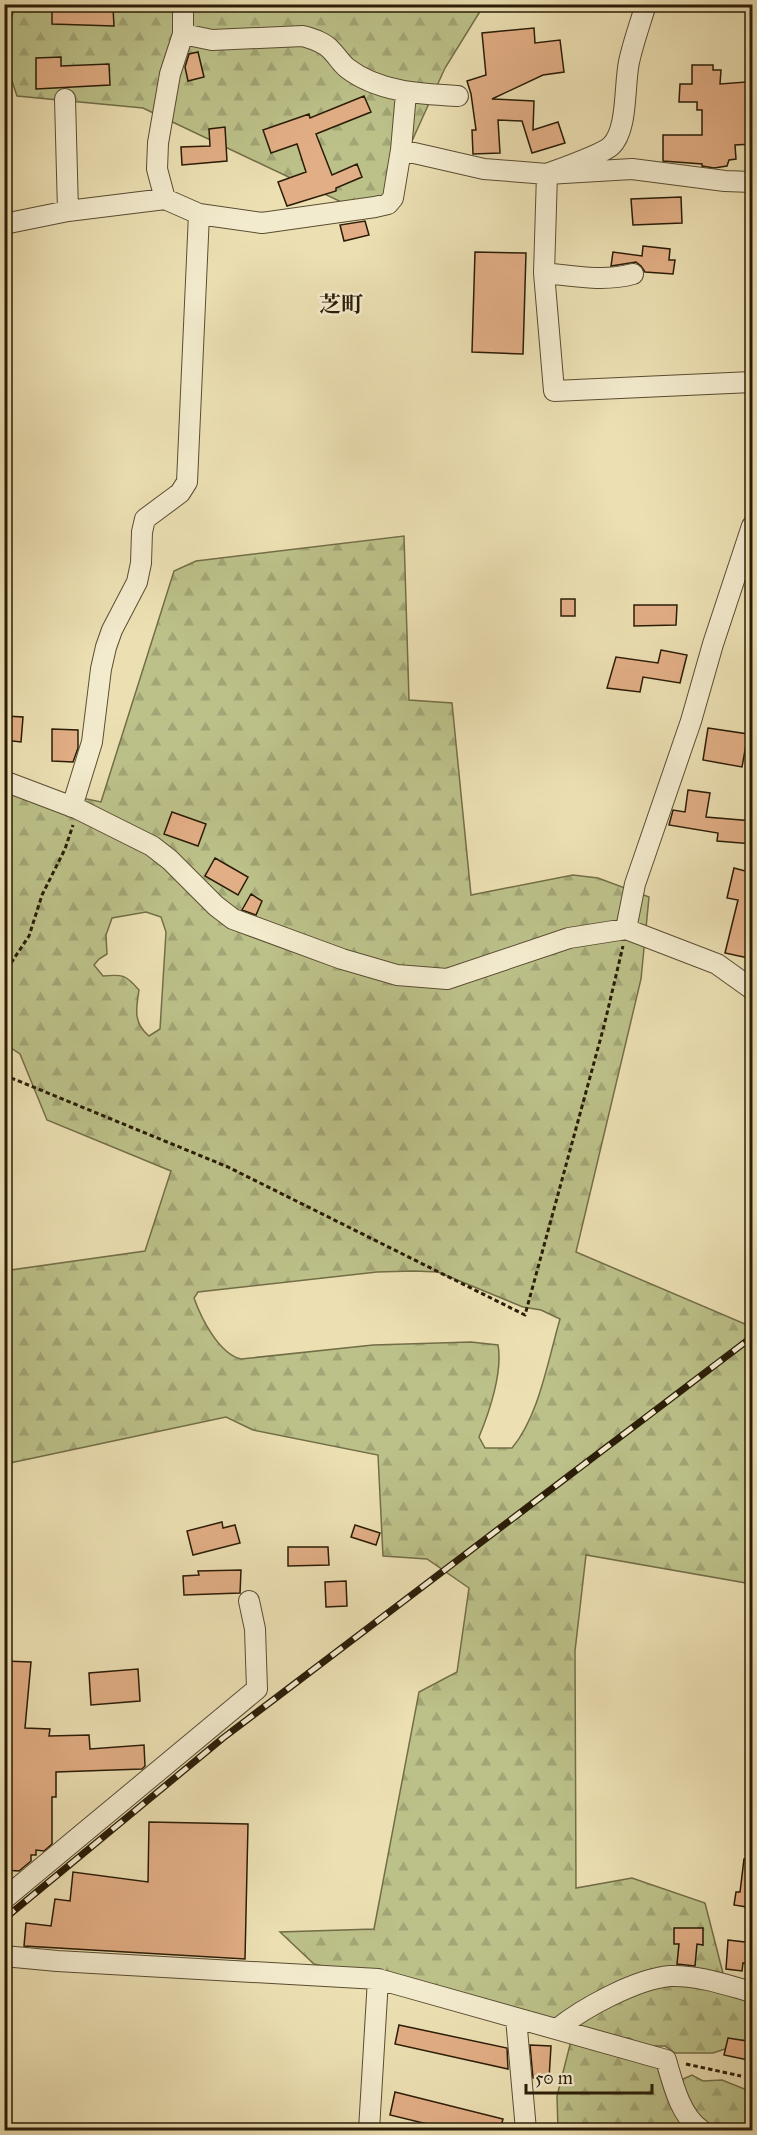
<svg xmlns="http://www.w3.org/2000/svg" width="757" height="2135" font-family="'IM FELL Great Primer','Noto Serif JP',serif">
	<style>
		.forest { fill: url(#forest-firs); stroke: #736e48; stroke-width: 1.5; fill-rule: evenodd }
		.building { fill: #e2ae85; stroke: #2a1c07; stroke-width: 1.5 }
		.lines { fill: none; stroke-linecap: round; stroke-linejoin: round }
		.minor-casing { stroke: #5a4d32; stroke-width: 22 }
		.path { stroke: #2a1c07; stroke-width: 3; stroke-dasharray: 4.5 3; stroke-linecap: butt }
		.minor { stroke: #f3ebce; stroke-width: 20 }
		.rail-casing { stroke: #2a1c07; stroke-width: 7 }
		.rail { stroke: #f3ebce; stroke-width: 4.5; stroke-dasharray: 14; stroke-linecap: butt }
		.labels { text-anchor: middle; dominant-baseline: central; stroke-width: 5; stroke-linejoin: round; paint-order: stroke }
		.neighbourhood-label { font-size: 22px; font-weight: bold; fill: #2a1c07; stroke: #f3ebce }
	</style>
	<defs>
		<pattern id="forest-firs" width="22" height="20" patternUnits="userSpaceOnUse" patternTransform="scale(1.5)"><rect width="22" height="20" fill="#bcc189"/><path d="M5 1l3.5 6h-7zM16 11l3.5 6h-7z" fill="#a2a575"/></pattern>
	</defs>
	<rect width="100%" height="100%" fill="#ece0b3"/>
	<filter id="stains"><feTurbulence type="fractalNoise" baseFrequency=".00333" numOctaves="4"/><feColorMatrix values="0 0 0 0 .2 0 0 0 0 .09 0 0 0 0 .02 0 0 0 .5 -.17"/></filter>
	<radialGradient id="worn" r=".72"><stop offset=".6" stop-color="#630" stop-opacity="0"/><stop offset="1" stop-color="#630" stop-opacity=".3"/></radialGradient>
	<path class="forest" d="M15,5h469l-39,63 -57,126 -32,15 -213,-101 -126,-12 -12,-36v-17z
		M404,536l5,164 43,3 19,192 102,-20 25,3 51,19 -8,82 -65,273 176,75v257l-166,-29 -11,96 1,237 56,-10 73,25 21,82 26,6v49l-22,1 -5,8 -12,4h-38l-10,-7h-22l-14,-8 -17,1 48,23 23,27v-10l9,-4 11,6 19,-1 30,12v38h-194l-1,-34 18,-71 -261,-61 -34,-32 94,-3 45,-237 38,-20 12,-84 -42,-29 -44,-3 -5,-101 -125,-25 -27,-13 -221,47 -1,-193 141,-20 26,-80 -124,-51 -27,-66 -15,-10v-262l96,20 73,-231 22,-10zM146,912l15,5 5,15 -6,97 -11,7c-16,-13 -13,-27 -10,-46 -13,-15 -16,-16 -36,-14l-9,-11 5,-6 8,-5 -1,-19 6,-17zM414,1271l24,1 85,35 18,3 19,9c-12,41 -21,97 -48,129h-27l-6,-11c10,-24 24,-65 19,-92l-27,-3 -98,3 -132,14c-22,-5 -40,-41 -47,-61l4,-6 179,-20z"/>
	<path class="building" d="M52,4h35v4h26l1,18 -62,-2z
		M534,28l1,15 25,-3 4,32 -21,3 -51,24 42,2 -1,29 25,-8 7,21 -33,10 -10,-32 -24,-1 2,33 -27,1 -1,-24h4l-5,-36 -4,-13 19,-6 -4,-42z
		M198,52l6,25 -16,4 -3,-14 4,-13z
		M61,57v9l48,-2 1,21 -74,4v-31z
		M692,65h21v5h8l-1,14 26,-2 6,62 -17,1 1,14 -7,1 -2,6 -13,2 -12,-2v-2l-39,-3v-26h39v-25h-5v-8h-18l1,-18h12z
		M364,96l7,16 -55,22 16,41 25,-11 5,13 -26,11v3l-49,15 -9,-24 28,-10 -9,-28 -26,9 -8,-23 46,-16 1,4z
		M225,127l2,34 -45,4 -1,-18 29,-1 -1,-17z
		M681,197l1,26 -49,2 -2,-26z
		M365,221l4,14 -25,6 -4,-16z
		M643,246l27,3 -1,11h6l-2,14 -28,-2 -4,-6 -5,-4 -25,4 2,-14 29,4z
		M475,252l51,1 -3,101 -51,-2z
		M561,599h14v17h-14z
		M634,605h43l-1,20 -42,1z
		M661,650l26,5 -7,28 -37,-6 -3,15 -33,-4 9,-31 42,6z
		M6,716l17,1 -2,25 -17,-2z
		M708,728l40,6 -6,33 -39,-7z
		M52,729l26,1v18l-5,14 -21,-1z
		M688,790l22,3 -4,24 47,4v23l-36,-3 1,-8 -49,-8 4,-15 12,2z
		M172,812l34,12 -8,22 -34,-12z
		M215,858l33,19 -10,18 -33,-19z
		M734,868l19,5v86l-28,-6 13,-53 -11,-2z
		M251,894l11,7 -6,14 -14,-5z
		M222,1522l1,6 12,-3 5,18 -47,12 -6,-24z
		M355,1525l25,8 -4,12 -25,-8z
		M288,1547h40l1,18 -41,1z
		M241,1570l-1,23 -56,2 -1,-19 16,-1 -1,-4z
		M346,1581l1,25 -21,1 -1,-25z
		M4,1661l27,1 -6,66 25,1 -1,7 40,-1 1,14 54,-4 1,21 -3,3 -86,3v25h-4v47l-8,7 -8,-1v5h-5v6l-12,10 -15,-1z
		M138,1669l2,32 -49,4 -2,-32z
		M149,1822l99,2 -3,135 -221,-13 2,-23 25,3 4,-27 15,2 3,-29 75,10z
		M744,1859h9v49l-19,-3 2,-13h4z
		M674,1928h29v17l-6,-1 -2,22 -18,-2 2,-20h-5z
		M728,1940l25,3v22l-10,-2 -1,8 -16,-2z
		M399,2025l108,23 1,21 -113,-25z
		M728,2038l25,4v19l-29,-6z
		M530,2045l21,1 -2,33 -16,-1z
		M395,2092l108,27 -3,11h-48l-62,-15z"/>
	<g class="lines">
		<defs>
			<path id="minor" d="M646,4c-6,20 -13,39 -17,58 -5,24 -1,68 -18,84 -8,8 -51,23 -64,28l-3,99 10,118 198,-9
				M183,34l29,6 91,-4c10,3 21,6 28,14 6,6 10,13 16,18 31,24 73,26 111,28
				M65,99l3,112
				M401,150l83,19 63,5 85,-5 93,12 27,1
				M165,199l-8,-30 1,-26 12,-69 13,-40v-30
				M4,224l64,-13 97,-12 34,15 63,9 113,-16 13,-3 5,-6 8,-48 5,-57
				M544,273c29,3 60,9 89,1
				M4,781l74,28 74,37 18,14 46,46 17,13 109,40 55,16 50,4 122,-41 57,-9 91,35 35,25
				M72,807l20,-65 9,-73 5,-22 6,-17 25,-48 4,-19 1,-31 3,-13 35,-26 7,-11 12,-268
				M626,929l9,-45 56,-163 22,-77 39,-118
				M4,1899l253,-210 -2,-60 -6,-28
				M4,1956l53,5 321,18 288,81c7,24 14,55 35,70
				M516,2018l10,112
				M557,2029c26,-21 79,-50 113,-53 28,-1 56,9 82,16
				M369,2130l9,-151"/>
		</defs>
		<use href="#minor" class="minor-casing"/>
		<path class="path" d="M4,992l7,-29 18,-27 13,-41 23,-46 8,-24
			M4,1075l224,92 297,148 79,-289 19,-80
			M686,2064l55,12"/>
		<use href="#minor" class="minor"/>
		<defs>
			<path id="rail" d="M4,1919l219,-181 529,-401"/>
		</defs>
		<use href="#rail" class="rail-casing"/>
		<use href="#rail" class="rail"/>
	</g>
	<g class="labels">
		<g class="neighbourhood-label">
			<text x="341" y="304">芝町</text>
		</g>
	</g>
	<rect width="757" height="2135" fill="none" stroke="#ece0b3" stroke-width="24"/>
	<rect x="6" y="6" width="745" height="2123" fill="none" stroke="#2a1c07" stroke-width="3"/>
	<rect x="12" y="12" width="733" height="2111" fill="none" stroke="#2a1c07" stroke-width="1.5"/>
	<path d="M526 2084v9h126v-9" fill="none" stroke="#2a1c07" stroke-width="3"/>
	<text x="535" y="2084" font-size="18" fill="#2a1c07" stroke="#f3ebce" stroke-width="4.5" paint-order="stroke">50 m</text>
	<rect width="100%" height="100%" filter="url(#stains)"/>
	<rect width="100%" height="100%" fill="url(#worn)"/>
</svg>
